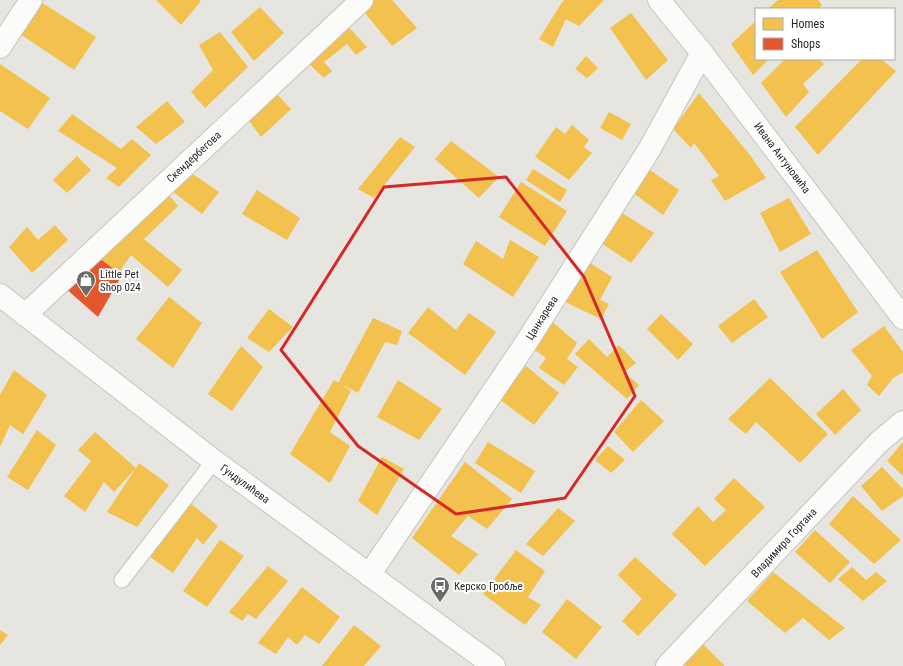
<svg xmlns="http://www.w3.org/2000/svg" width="903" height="666" font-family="'Roboto Condensed',sans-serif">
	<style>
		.homes { fill: #f2c14e }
		.shops { fill: #e4572e }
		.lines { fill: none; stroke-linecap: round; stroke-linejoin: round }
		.service-casing { stroke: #c5c4c5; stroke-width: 17 }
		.minor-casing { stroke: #c5c4c5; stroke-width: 24 }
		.tertiary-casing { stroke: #c5c4c5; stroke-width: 24 }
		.service { stroke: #fbfbfa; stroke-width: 15 }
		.minor { stroke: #fbfbfa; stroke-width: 22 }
		.tertiary { stroke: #fbfbfa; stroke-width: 22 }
		.marked { fill: none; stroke: #d62828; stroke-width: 3; stroke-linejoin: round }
		.labels { text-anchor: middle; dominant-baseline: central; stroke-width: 4; stroke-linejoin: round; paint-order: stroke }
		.street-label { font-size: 11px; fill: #292929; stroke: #fff }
		.poi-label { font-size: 11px; fill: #292929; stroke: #fff; text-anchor: start }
	</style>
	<rect width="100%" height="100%" fill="#e6e5e0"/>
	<path class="homes" d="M156,0h43l2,1 -20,24z
		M371,0h21l25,28 -25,18 -31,-38z
		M564,0h40l-25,26 -13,-7 -13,28 -14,-8 20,-32z
		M778,0h40l4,5 -3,4h-51z
		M39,1l57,36 -22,33 -54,-36z
		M260,7l24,26 -30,28 -23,-29z
		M631,13l37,47 -22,20 -36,-52z
		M756,21v38h13l-16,16 -22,-31z
		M346,24l21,23 -11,8 -9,-11 -23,18 8,9 -8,7 -18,-17z
		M220,32l28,35 -43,41 -14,-16 22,-22 -14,-25z
		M586,56l12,12 -11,10 -12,-9z
		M785,59h34l5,5 -21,20 6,8 -23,25 -25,-34z
		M862,59h19l15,12 -78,84 -23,-28z
		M0,64l50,34 -22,31 -28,-18z
		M272,89l19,20 -30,28 -16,-22z
		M699,93l51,62 16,23 -41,23 -14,-21 8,-4 -25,-33 -3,5 -18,-19z
		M167,101l18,21 -29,22 -20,-17z
		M609,112l22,12 -9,16 -22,-12z
		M72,114l49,35 11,-10 19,16 -32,32 -13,-9 11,-10 -59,-37z
		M572,125l17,15 -5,7 8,6 -23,27 -34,-23 21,-30 9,7z
		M400,137l15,10 -41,51 -16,-9z
		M451,141l48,36 -20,21 -44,-39z
		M77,156l14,14 -24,23 -14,-13z
		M647,168l32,22 -16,25 -31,-23z
		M533,169l34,21 -7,12 -34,-22z
		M187,170l32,22 -17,22 -34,-26z
		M521,182l46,29 -22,35 -46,-29z
		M165,190l13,16 -34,33 38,31 -14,17 -37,-32 -9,13v7l-27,-20z
		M257,190l43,28 -13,22 -45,-26z
		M789,198l22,36 -31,18 -20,-39z
		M617,210l37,23 -23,30 -33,-22z
		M55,225l13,15 -36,33 -23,-26 18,-20 11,13z
		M510,240l29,17 -26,40 -50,-33 13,-23 27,18z
		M817,250l41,62 -36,27 -42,-67z
		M587,261l25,16 -12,23 9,4 -8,15 -36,-17z
		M169,297l33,26 -29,45 -37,-29z
		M754,299l14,18 -36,26 -14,-17z
		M428,307l28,23 13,-17 27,19 -31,43 -57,-42z
		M269,309l24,18 -24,25 -22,-14z
		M661,314l32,30 -15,16 -31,-31z
		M373,318l29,13 -5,14 -12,-3 -27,51 -20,-10z
		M549,319l28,24 -10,16 11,8 -14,18 -25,-17 7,-10 -14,-10z
		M884,326l19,26v20l-10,6 -14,18 -12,-11 5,-9 -21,-26z
		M589,339l18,18 12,-12 17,18 -12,9 15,13 -12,14 -52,-45z
		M241,346l22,21 -31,44 -24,-17z
		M526,366l33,27 -25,32 -35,-26z
		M14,370l33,25 -24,39 -13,-9 -10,22v-52z
		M770,378l58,56 -28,29 -44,-41 -10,12 -18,-15z
		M334,380l17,11 -21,41 20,14 -20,37 -40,-29z
		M398,380l44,29 -23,31 -42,-23z
		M843,389l18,21 -26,25 -19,-21z
		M641,400l23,21 -31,31 -19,-20z
		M37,430l19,15 -28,45 -21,-13z
		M95,432l41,36 3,-5 30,22 -32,42 -30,-15 29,-44 -22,24 -10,-10 -19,30 -21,-16 27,-35 -13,-11z
		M488,442l47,29 -14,22 -46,-30z
		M903,442v34l-16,-15z
		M608,446l17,14 -14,13 -16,-13z
		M382,457l22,12 -27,46 -19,-14z
		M465,462l47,37 -25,30 -19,-13 -17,20 27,18 -19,21 -47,-37z
		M882,467l21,22v7l-21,15 -21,-25z
		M734,478l31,29 -60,59 -33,-32 26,-28 15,16 13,-12 -12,-11z
		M853,496l48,44 -27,24 -45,-40z
		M187,500l31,26 -15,19 -6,-7 -24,35 -27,-19z
		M558,508l17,13 -32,35 -17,-12z
		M815,530l35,32 -20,21 -35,-31z
		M220,540l24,16 -37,51 -24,-16z
		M516,550l29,21 -17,26 13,8 -16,20 -42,-31z
		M635,557l42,38 -39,41 -16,-15 20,-22 -24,-24z
		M268,566l20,15 -32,38 -8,-5 -6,7 -13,-9z
		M852,567l14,13 10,-8 11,9 -24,20 -25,-22z
		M773,572l72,56 -16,12 -26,-22 -18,15 -38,-32z
		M302,587l38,30 -21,27 -14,-9 -8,10 -9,-8 -12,17 -18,-11z
		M567,599l35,28 -26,32 -34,-27z
		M354,625l27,21 -17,20h-42z
		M0,630l8,5 -8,10z
		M702,643l22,22v1h-42z"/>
	<path class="shops" d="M95,255l27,20 -24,42 -34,-30z"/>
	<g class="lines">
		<defs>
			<path id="service" d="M122,580l92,-119"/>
			<path id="minor" d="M659,0l43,53 201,265
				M0,47l31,-47
				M25,315l337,-315
				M369,575l155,-229 125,-196 53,-97
				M667,666l212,-224 24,-20"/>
			<path id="tertiary" d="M0,295l214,166 280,205"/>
		</defs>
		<use href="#service" class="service-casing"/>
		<use href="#minor" class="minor-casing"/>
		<use href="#tertiary" class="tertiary-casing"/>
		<use href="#service" class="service"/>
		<use href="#minor" class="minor"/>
		<use href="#tertiary" class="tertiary"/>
	</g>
	<path class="marked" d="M506,177l78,100 51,119 -70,102 -109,16 -98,-68 -77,-96 103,-163z"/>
	<defs>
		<symbol id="shop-pin" viewBox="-11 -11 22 30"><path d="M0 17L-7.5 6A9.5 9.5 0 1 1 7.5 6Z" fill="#6b6b69" stroke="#fff"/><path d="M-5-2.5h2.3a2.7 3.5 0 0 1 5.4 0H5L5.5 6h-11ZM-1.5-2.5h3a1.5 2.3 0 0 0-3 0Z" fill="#fff"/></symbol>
		<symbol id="bus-pin" viewBox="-11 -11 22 30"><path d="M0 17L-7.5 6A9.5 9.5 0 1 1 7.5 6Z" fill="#6b6b69" stroke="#fff"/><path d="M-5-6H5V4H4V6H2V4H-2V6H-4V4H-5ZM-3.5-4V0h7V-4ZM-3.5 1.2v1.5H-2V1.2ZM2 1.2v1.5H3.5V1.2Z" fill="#fff"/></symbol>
	</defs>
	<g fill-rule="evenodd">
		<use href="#shop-pin" x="75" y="269" width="22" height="30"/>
		<use href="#bus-pin" x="429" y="575" width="22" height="30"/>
	</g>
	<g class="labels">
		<g class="street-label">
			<text transform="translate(194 157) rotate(-43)">Скендербегова</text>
			<text transform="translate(782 158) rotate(53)">Ивана Антуновића</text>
			<text transform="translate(542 318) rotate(-58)">Цанкарева</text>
			<text transform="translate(245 484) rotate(36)">Гундулићева</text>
			<text transform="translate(784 543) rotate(-47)">Владимира Гортана</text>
		</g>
		<g class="poi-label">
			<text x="100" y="274">Little Pet<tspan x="100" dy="13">Shop 024</tspan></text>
			<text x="454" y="586">Керско Гробље</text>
		</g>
	</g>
	<rect x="755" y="8" width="140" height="52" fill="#ffffff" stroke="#a9a9a9"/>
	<rect x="763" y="18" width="20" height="12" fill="#f2c14e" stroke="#a9a9a9"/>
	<text x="791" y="28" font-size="12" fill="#292929">Homes</text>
	<rect x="763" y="38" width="20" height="12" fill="#e4572e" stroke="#a9a9a9"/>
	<text x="791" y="48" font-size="12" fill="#292929">Shops</text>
</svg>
